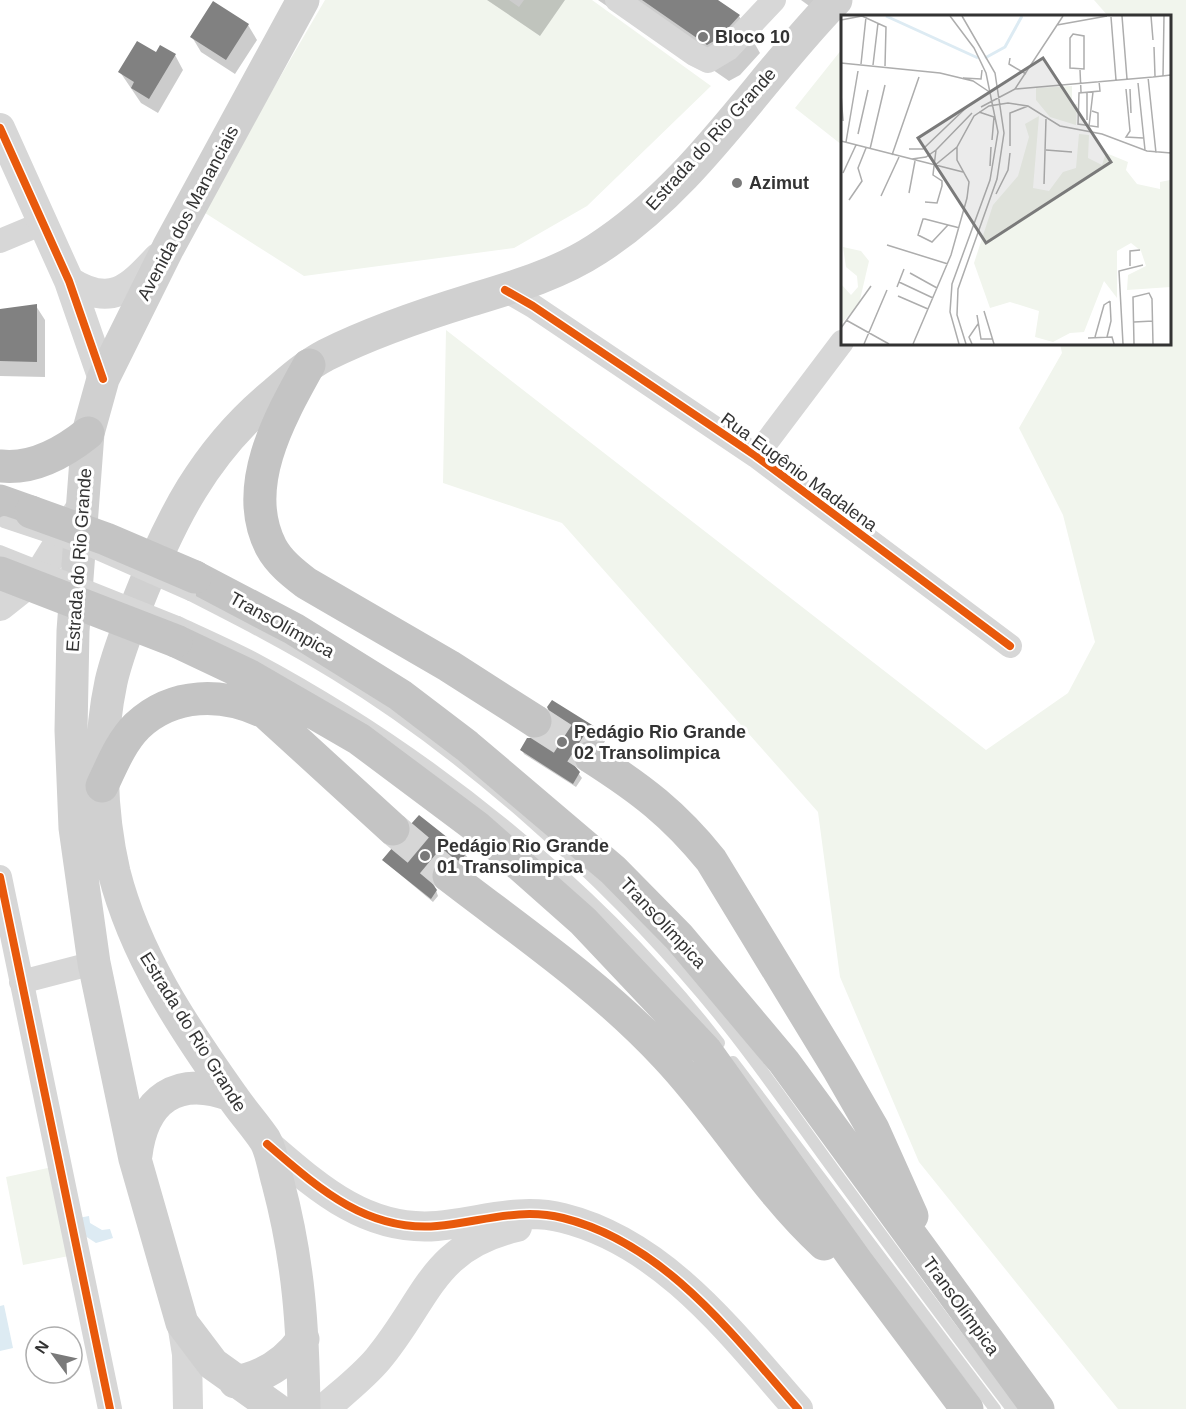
<svg xmlns="http://www.w3.org/2000/svg" width="1186" height="1409" font-family="Arial,sans-serif">
	<style>
		.green { fill: #f1f5ed }
		.water { fill: #ddebf3 }
		.shadow { fill: #0003 }
		.building { fill: #818181 }
		.lines { fill: none; stroke-linecap: round; stroke-linejoin: round }
		.motorway-tunnel { stroke: #d6d6d6; stroke-width: 33; stroke-dasharray: 33 16; stroke-linecap: butt }
		.service { stroke: #d7d7d7; stroke-width: 12 }
		.minor { stroke: #d7d7d7; stroke-width: 24 }
		.tertiary { stroke: #d7d7d7; stroke-width: 30 }
		.secondary { stroke: #d0d0d0; stroke-width: 33 }
		.motorway { stroke: #c4c4c4; stroke-width: 33 }
		.service-bridge { stroke: #d7d7d7; stroke-width: 12 }
		.motorway-bridge { stroke: #c4c4c4; stroke-width: 33 }
		.cycleway-casing { stroke: #fff; stroke-width: 11 }
		.cycleway { stroke: #e8590c; stroke-width: 8 }
		.poi-dot { fill: #7a7a7a; stroke: #fff; stroke-width: 2 }
		.labels { text-anchor: middle; dominant-baseline: central; stroke-width: 6; stroke-linejoin: round; paint-order: stroke }
		.poi-label { font-size: 18px; font-weight: bold; fill: #333; stroke: #fff; text-anchor: start }
		.street-label { font-size: 18px; fill: #333; stroke: #fff }
		.inset-river { fill: none; stroke: #ddebf3; stroke-width: 3 }
		.inset-road { fill: none; stroke: #adadad; stroke-width: 1.5 }
		.view { fill: #7a7a7a; fill-opacity: 0.15; stroke: #7a7a7a; stroke-width: 3 }
		.inset-edge { fill: none; stroke: #333; stroke-width: 3 }
	</style>
	<rect width="100%" height="100%" fill="#fff"/>
	<path class="green" d="M325,0h184l10,7 5,-7h68l119,86 -124,120 -73,42 -210,28 -102,-65z
		M1094,0h92v1409h-68l-199,-247 -79,-185 -22,-165 -256,-289 -119,-40 3,-153 540,420 82,-57 27,-51 -32,-127 -44,-87 43,-75 -2,-9h110v-328h-62z
		M842,49v96l-47,-37z
		M57,1166l17,89 -51,10 -17,-88z"/>
	<path class="water" d="M89,1216l1,7 12,7 8,-1 3,9 -17,5 -14,-9 -4,-16z
		M4,1305l9,43 -13,3v-45z"/>
	<path class="shadow" d="M487,0h78l-25,36z
		M598,0h117l24,16 21,37 -20,22 -11,6 -81,-56 -15,-1z
		M801,0h16l-5,8z
		M248,25l9,15 -22,34 -34,-22 -9,-15z
		M156,54l19,1 8,15 -25,43 -17,-10 -21,-31z
		M36,306l9,14v57l-45,-1v-65z
		M604,735l2,4 -3,6 -8,-3 -18,10 -3,9 1,8 7,9 -6,9 -52,-33 -2,-4z
		M465,854l3,4 -5,7 -9,-4 -18,8 -4,10 6,17 -5,6 -49,-41z"/>
	<path class="building" d="M642,0h76l22,15 -21,23 -12,7z
		M213,1l36,23 -23,36 -36,-23z
		M137,41l19,11 4,-7 16,9 -27,45 -18,-11 3,-6 -16,-10z
		M37,304v58l-37,-1v-52z
		M552,700l53,33 -5,8 -9,-3 -8,2 -8,7 -3,8 2,10 6,7 -7,12 -53,-34 7,-12h16l7,-6 4,-11 -7,-14z
		M419,815l48,38 -7,8 -9,-4 -9,2 -8,5 -4,10 2,9 5,7 -6,9 -49,-39 11,-13 14,-6 4,-7v-10z"/>
	<g class="lines">
		<path class="motorway-tunnel" d="M535,721l56,36
			M393,829l56,47"/>
		<path class="service" d="M190,595c49,25 98,50 145,79 131,80 268,203 367,320 48,57 90,119 134,179 58,79 116,158 176,236
			M178,622c26,12 53,24 78,37 172,92 344,229 463,384
			M733,1062l262,347"/>
		<path class="minor" d="M617,0l77,54 14,7 20,-12 46,-49
			M0,241l43,-18
			M505,290l28,16 223,150 254,190
			M756,456l86,-114
			M0,877l110,532
			M21,982l73,-19"/>
		<path class="tertiary" d="M0,128l69,153 34,98
			M69,281c42,27 60,8 89,-23
			M0,606l39,-31 39,-63
			M267,1144c50,43 99,88 170,82 44,-4 82,-19 126,-8 101,25 169,116 235,191
			M182,1323l5,31 1,55
			M324,1409c18,-16 39,-32 54,-50 50,-60 53,-112 139,-132"/>
		<path class="secondary" d="M136,1155c7,-56 41,-80 95,-60
			M235,1382c29,-5 51,-19 68,-43
			M276,1409l-63,-45 -31,-41 -47,-164 -41,-196 -19,-135 -4,-98 2,-99 15,-198 15,-54 65,-131 135,-248
			M304,1409c-1,-81 -5,-147 -26,-226 -4,-13 -6,-31 -13,-43 -10,-15 -23,-29 -33,-44 -49,-69 -97,-141 -118,-224 -14,-61 -16,-129 -3,-190 6,-27 17,-53 26,-78 33,-84 67,-153 138,-211 16,-14 32,-28 51,-38 46,-23 96,-40 145,-55 43,-13 88,-26 126,-51 98,-63 159,-167 239,-249"/>
		<path class="motorway" d="M309,365c-29,52 -69,122 -38,182 8,15 22,26 35,36l143,83 86,55
			M0,466c33,4 63,-13 88,-33
			M0,501l31,11
			M195,577l99,52 106,66 67,51 146,124 66,67 105,125 254,347
			M176,641l74,35 109,63 119,89 105,93 123,130 151,211 110,147
			M591,757c50,32 83,57 120,103l128,210 34,59 39,87
			M102,786c10,-21 19,-44 35,-60 36,-34 86,-34 129,-13l127,116
			M449,876c74,57 153,111 217,180 56,59 98,133 158,188"/>
		<path class="service-bridge" d="M4,522l84,28 102,45
			M0,551l178,71"/>
		<path class="motorway-bridge" d="M31,512l75,27 89,38
			M0,573l176,68"/>
		<defs>
			<path id="cycleway" d="M0,128l69,153 34,98
				M505,290l28,16 223,150 254,190
				M0,877l110,532
				M267,1144c50,43 99,88 170,82 44,-4 82,-19 126,-8 101,25 169,116 235,191"/>
		</defs>
		<use href="#cycleway" class="cycleway-casing"/>
		<use href="#cycleway" class="cycleway"/>
	</g>
	<g class="poi-dot">
		<circle cx="703" cy="37" r="6"/>
		<circle cx="737" cy="183" r="6"/>
		<circle cx="562" cy="742" r="6"/>
		<circle cx="425" cy="856" r="6"/>
	</g>
	<g class="labels">
		<g class="poi-label">
			<text x="715" y="37">Bloco 10</text>
			<text x="749" y="183">Azimut</text>
			<text x="574" y="732">Pedágio Rio Grande<tspan x="574" dy="21">02 Transolimpica</tspan></text>
			<text x="437" y="846">Pedágio Rio Grande<tspan x="437" dy="21">01 Transolimpica</tspan></text>
		</g>
		<g class="street-label">
			<text transform="translate(711 139) rotate(-48)">Estrada do Rio Grande</text>
			<text transform="translate(188 213) rotate(-62)">Avenida dos Mananciais</text>
			<text transform="translate(799 472) rotate(36)">Rua Eugênio Madalena</text>
			<text transform="translate(79 560) rotate(-86)">Estrada do Rio Grande</text>
			<text transform="translate(282 625) rotate(29)">TransOlímpica</text>
			<text transform="translate(663 923) rotate(47)">TransOlímpica</text>
			<text transform="translate(193 1032) rotate(58)">Estrada do Rio Grande</text>
			<text transform="translate(961 1306) rotate(54)">TransOlímpica</text>
		</g>
	</g>
	<g transform="translate(841 15)">
		<rect width="330" height="330" fill="#fff"/>
		<path d="M231,71v18h5l-1,21 -26,-8 -14,-17v-12zM198,101l-6,72 16,3 14,-19 13,-4 3,-34 10,1 -1,23 14,7 4,-12 22,9 -2,8 11,14 23,5v-7l10,-2 1,10v97l-44,3 1,-15 18,-9 -5,-15 -10,-8 -14,8v47l-13,-17 -20,51 -14,1 -17,9 -18,-5 4,-26 -29,-9 -20,6 -16,-45 19,-58 25,-29 11,-39 -4,-13zM2,232l18,4 8,10 -10,43 -18,20v-40l10,11 7,-8 -1,-11 -11,-9z" fill="#f1f5ed"/>
		<path class="inset-river" d="M45,1l92,42M144,43l20,-11 17,-31"/>
		<path class="inset-road" d="M109,1l24,32 12,25 12,59 -8,48 -38,104 -2,28 9,32M121,1l33,57 9,60 -7,46 -39,110 -1,26 9,29M281,1l5,63M310,1l2,24M270,2l5,63M0,5l21,-4 24,11 -1,39M216,10l50,-9M232,19l11,2v33l-14,-1v-30zM313,32l1,29M169,43l-1,6 17,10M0,48l99,10 33,8 18,12M20,49l5,-47M32,50l5,-42M239,55l1,22M322,61l1,-60M307,62l8,76M312,62l18,-2M122,63l18,1 1,-9M297,68l7,67M174,74l48,-73M285,74l4,42 -4,6 17,1M289,74l1,24M0,79l2,27M140,92l34,-18 138,-12M251,96l6,2v14l-20,-3 1,-31 21,-2 -1,-10M138,97l15,5 -2,23M246,105v-28M248,111l4,-34M17,119l10,-44M0,126l122,31M5,127l12,-71M169,131v-33l18,-7M29,134l15,-64M68,134h14l46,-44M205,135l26,2M51,140l27,-78M71,144l14,-2 10,-7M93,151l23,-19 17,-31 15,-10 19,-3 20,3 32,20 42,8 45,17 24,2M93,151l2,-16 36,-37M149,151l1,-19M2,158l13,-28M203,169l2,-65M68,178l6,-32M155,179l12,-24 2,-17M40,181l18,-39M8,185l13,-19 -4,-13 8,-20M84,187l12,1 5,-17v-5l-9,-6 1,-9M107,210l-16,17 -14,-7 5,-16h2l23,6 8,2 3,1M46,230l61,19M289,251v-15l10,-1M69,258l27,15M58,267l34,16M56,272l7,-18M57,281l30,13M143,296l10,33M136,300l4,24h12M5,305l43,24M293,307l19,-1M0,313l30,-42M254,322l9,-32 6,-4M266,322l4,-16 -1,-20M247,323l24,-1 2,7M23,329l23,-54M72,329l38,-89 16,-57 2,-16 -12,-22v-13M131,329l-3,-7 9,-13M282,329l-4,-73 24,-6M293,329l-1,-47 16,-4 3,6 1,45"/>
		<path class="view" d="M202,43l68,104 -125,81 -68,-105z"/>
		<rect width="330" height="330" class="inset-edge"/>
	</g>
	<g transform="translate(54 1355) rotate(303)"><circle r="28" fill="#ffffff" stroke="#adadad" stroke-width="1.5"/>
	<path d="M0-4.5L10 22L0 15L-10 22Z" fill="#7a7a7a"/>
	<text y="-9" font-size="16" font-weight="bold" text-anchor="middle" fill="#333333">N</text>
	</g>
</svg>
